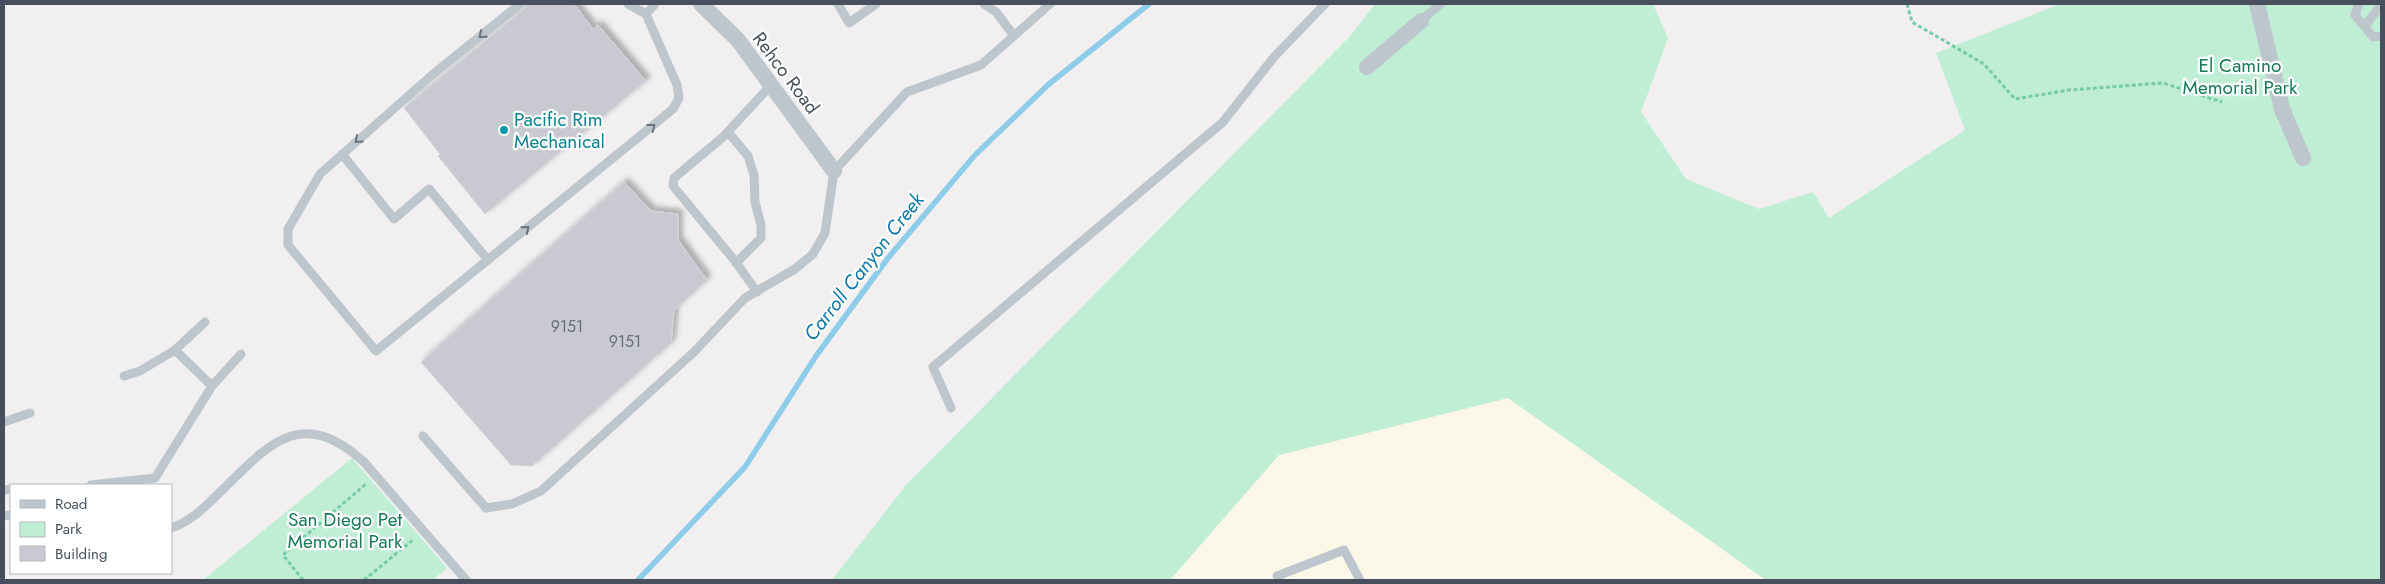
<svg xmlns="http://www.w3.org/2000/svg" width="2385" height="584" font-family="Jost,sans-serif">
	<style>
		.commercial { fill: #fbf8e9 }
		.green { fill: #bfeed5 }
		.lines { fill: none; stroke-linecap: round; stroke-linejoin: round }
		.stream { stroke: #8dcde9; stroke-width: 5.5 }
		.building { fill: #c9cad1; stroke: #d3d4da; filter: url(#shadow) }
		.path { stroke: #78cbaa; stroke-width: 3; stroke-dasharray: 4 2.5; stroke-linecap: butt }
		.lane { stroke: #bdc5cd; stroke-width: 9 }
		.street { stroke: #bdc5cd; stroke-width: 16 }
		.oneway { stroke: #6a737e }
		.culture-dot { fill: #0f9aa8; stroke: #fff; stroke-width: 2 }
		.labels { text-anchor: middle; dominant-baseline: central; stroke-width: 4.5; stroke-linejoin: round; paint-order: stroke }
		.number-label { font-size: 16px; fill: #686e79 }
		.park-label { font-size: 19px; fill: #1a7b54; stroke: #fff }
		.street-label { font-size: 19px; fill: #47505c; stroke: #fff }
		.culture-label { font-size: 19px; fill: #0d838f; stroke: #fff; text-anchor: start }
		.water-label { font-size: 20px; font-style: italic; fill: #1078a6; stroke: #fff }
	</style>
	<defs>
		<filter id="shadow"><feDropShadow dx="4.5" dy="-4.5" stdDeviation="2.5" flood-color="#0004"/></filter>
	</defs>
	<rect width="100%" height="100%" fill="#f1efef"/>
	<path class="commercial" d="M1508,398l258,182h-596l109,-125z"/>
	<path class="green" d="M1375,4h278l15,34 -27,74 45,67 73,30 54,-17 16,26 136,-88 -29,-77 124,-49h321v576h-615l-258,-182 -229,57 -109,125h-338l75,-96 444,-449z
		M352,458l95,110 -14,12h-230z"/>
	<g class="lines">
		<path class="stream" d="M638,580l107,-113 71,-111 72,-98 87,-103 74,-71 100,-80"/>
	</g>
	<path class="building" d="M526,4h48l19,25 5,-4 48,56 -161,133 -47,-58 2,-2 -36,-46 120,-99z
		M624,182l27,29 27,3v26l29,40 -33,30 -3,33 -139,123 -21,-1 -90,-103z"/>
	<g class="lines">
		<path class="path" d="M1907,4l5,18 72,42 31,35 54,-9 94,-7 59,19
			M303,580l-20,-25 83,-71
			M364,580l50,-41"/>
		<path class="lane" d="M520,4l-88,71 -112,99 -32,55v16l88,106 297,-242 6,-11 -2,-13 -31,-71 9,-10
			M628,4l18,10
			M838,4l11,19 27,-19
			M984,4l12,8 18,24
			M2359,4l-4,11 18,22 8,-1
			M1421,21l19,-17
			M2365,26l16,-21
			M728,132l20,24 6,19 1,27 6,23v13l-25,25
			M342,154l52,65 35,-30 59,71
			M757,292l-22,-31 -62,-75 1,-8 49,-41 48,-52
			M205,322l-30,28 37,36
			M124,376l16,-5 35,-21
			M951,408l-18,-41 290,-245 51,-65 51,-53
			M4,422l26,-9
			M423,436l63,72 26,-4 29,-13 153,-139 51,-54 50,-29 18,-15 12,-21 9,-62 73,-79 74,-27 69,-61
			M91,485l64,-7 57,-92 29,-32
			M4,490l7,-1
			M4,515l7,1
			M171,528c18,-6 31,-18 44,-31 50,-48 83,-95 149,-35l102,118
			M1279,580l-2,-4 67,-26 16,30"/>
		<path class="street" d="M701,4l37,36 96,131
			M2257,4l25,105 21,49
			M1367,67l54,-46"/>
	</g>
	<defs><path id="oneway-chevron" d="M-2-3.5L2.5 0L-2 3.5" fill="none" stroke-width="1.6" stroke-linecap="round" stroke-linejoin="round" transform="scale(1.25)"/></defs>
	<g class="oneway">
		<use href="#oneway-chevron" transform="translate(482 35) rotate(141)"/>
		<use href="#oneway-chevron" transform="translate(652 127) rotate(-38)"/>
		<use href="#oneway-chevron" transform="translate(358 140) rotate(138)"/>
		<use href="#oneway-chevron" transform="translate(526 229) rotate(-39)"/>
	</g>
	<circle class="culture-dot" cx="504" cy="130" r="5"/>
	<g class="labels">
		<g class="number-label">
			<text x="567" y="326">9151</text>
			<text x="625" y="341">9151</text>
		</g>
		<g class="park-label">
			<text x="2240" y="65">El Camino<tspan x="2240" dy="22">Memorial Park</tspan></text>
			<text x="345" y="519">San Diego Pet<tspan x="345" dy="22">Memorial Park</tspan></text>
		</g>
		<g class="street-label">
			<text transform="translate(786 73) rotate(53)">Rehco Road</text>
		</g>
		<g class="culture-label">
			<text x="514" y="119">Pacific Rim<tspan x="514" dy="22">Mechanical</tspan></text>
		</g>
		<g class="water-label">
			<text transform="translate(864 267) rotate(-52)">Carroll Canyon Creek</text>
		</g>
	</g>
	<rect width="2385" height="584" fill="none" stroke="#47505c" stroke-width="10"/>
	<rect x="10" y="484" width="162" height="90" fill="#ffffff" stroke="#b5b9be"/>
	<rect x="20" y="500" width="25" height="8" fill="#bdc5cd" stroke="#b5b9be"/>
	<text x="55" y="509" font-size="15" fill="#47505c">Road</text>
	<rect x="20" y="522" width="25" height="15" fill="#bfeed5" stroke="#b5b9be"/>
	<text x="55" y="534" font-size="15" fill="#47505c">Park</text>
	<rect x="20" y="546" width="25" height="15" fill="#c9cad1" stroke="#b5b9be"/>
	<text x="55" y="559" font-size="15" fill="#47505c">Building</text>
</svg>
